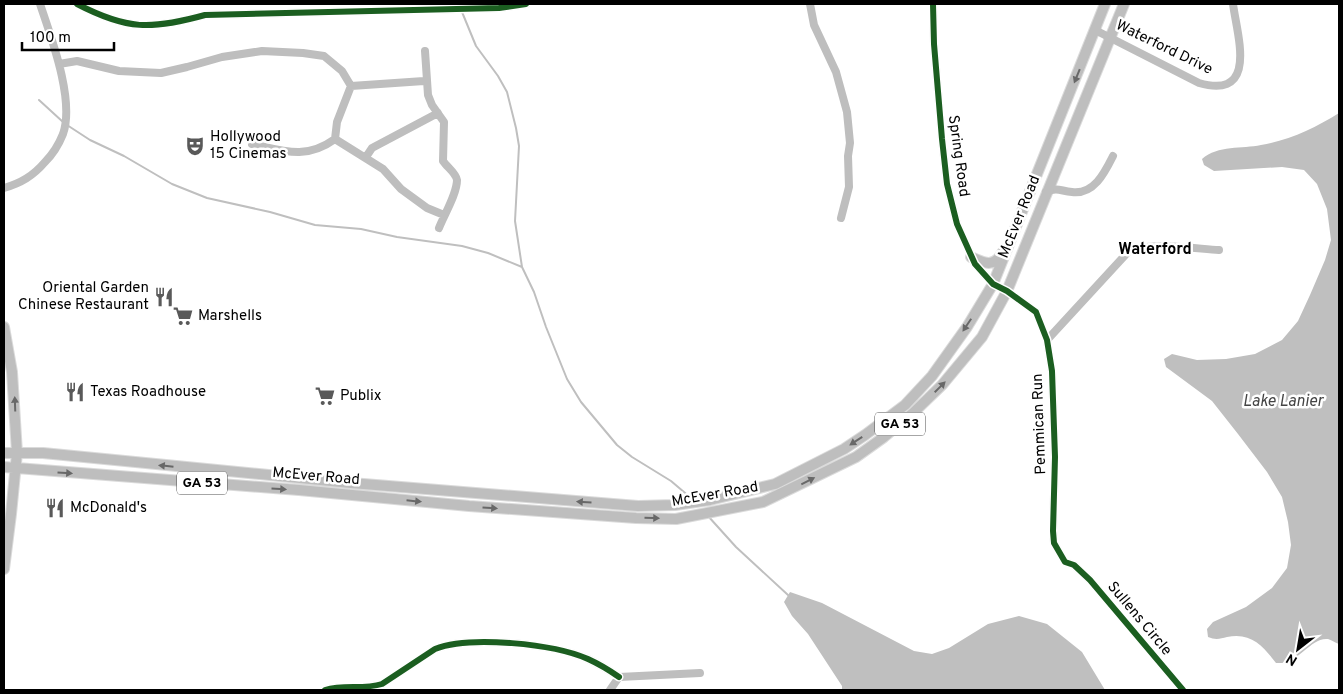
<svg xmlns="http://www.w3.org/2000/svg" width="1343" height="694" font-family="Overpass,sans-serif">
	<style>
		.water { fill: #bfbfbf }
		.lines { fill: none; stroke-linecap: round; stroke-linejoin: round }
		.stream { stroke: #bfbfbf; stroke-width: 2 }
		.major-casing { stroke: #dbdbdb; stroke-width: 12 }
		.minor { stroke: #bebebe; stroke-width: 8 }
		.major { stroke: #bebebe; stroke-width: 10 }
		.cycleway-casing { stroke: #fff; stroke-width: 9 }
		.cycleway { stroke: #1b5e20; stroke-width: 6 }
		.oneway { fill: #686868 }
		.labels { text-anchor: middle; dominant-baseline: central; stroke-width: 5; stroke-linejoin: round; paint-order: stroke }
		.shield { fill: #fff; stroke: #4c4c4c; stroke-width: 1 }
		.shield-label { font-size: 14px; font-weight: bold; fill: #000 }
		.street-label { font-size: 15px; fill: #000; stroke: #fff }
		.poi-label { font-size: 15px; fill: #000; stroke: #fff; text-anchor: start }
		.neighbourhood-label { font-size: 16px; font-weight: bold; fill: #000; stroke: #fff }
		.water-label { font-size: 16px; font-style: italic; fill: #444; stroke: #fff }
	</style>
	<rect width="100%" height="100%" fill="#fff"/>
	<path class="water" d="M1339,113v531c-3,-1 -8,-4 -11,-5 -18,-2 -29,26 -52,24 -13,-17 -25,-31 -49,-26 -7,2 -12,3 -19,0l-1,-8 6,-7 33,-15 26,-19 15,-20 4,-23 -3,-23 -6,-25 -15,-25 -29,-38 -26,-33 -46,-34 -2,-8 8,-5 25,6 29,-1 29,-5 27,-14 16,-19 12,-26 15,-35 6,-20 -4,-31 -10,-25 -13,-14 -22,-3 -68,4 -10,-6 -2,-6c16,-14 40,-10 59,-14 29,-5 54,-17 78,-32z
		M790,592l32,11 92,48 18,3 17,-6 39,-24 31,-8 28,8 35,28 23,38h-263v-4l-34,-52 -16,-18 -8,-14z"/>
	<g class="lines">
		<path class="stream" d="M462,12l14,34 22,30 9,16 9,36 3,18 -4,75 7,46 12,25 12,35 21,52 14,23 36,43 15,12 39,24 20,17
			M39,100l24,22
			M67,125l23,15 34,16 48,28 35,14 63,14 45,13 46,4 36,8 65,9 26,7 34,14
			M708,516l28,31 52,48"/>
		<defs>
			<path id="major" d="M971,257c13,6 23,11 31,-4
				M4,327l8,45 5,81 -6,61 -7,55
				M4,453h39l308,30 287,23 37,-1 35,-5 65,-16 69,-35 21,-14 40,-30 27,-29 35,-49 26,-43 112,-280
				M4,467l295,23 170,16 167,12 40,1 87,-17 93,-45 28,-20 29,-24 29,-28 40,-48 25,-46 117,-287"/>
		</defs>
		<use href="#major" class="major-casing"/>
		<path class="minor" d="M77,4c50,26 74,26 128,11l294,-7 27,-4
			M810,4l4,21 22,47 11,40 3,31 -2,13 1,31 -8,31
			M933,4l1,40 8,95 5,45 10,40 18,40 18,20 14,7 29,21 11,28 5,31 3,86 -2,74 1,12 11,19 9,3 16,15 93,110
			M1095,30l104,53c60,17 38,-48 34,-79
			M425,51l3,44 4,10 12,17 -1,39c4,6 13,12 14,19 0,14 -13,35 -18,48
			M59,64l18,-3 42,10 42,2 26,-6 35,-10 40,-6 41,2 21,3 18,15 9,15
			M335,139l2,-17 14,-36 73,-5 3,2
			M252,144c32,7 54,16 83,-5l48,30 18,20 26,19 17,7
			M366,157l6,-9 66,-35
			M4,188c17,-5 29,-12 41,-26 8,-8 14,-18 18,-28 12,-34 -12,-97 -23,-130
			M1046,192c12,-5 14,-1 26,0 22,3 33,-20 41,-36
			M1047,340l81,-88c18,-11 69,-3 91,-2
			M325,690c19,-6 38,0 57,-6l53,-35c35,-14 119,-5 153,10 11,5 21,11 31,18
			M610,690l9,-13 81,-4"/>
		<use href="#major" class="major"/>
		<defs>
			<path id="cycleway" d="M77,4c50,26 74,26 128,11l294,-7 27,-4
				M933,4l1,40 8,95 5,45 10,40 18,40 18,20 14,7 29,21 11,28 5,31 3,86 -2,74 1,12 11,19 9,3 16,15 93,110
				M325,690c19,-6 38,0 57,-6l53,-35c35,-14 119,-5 153,10 11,5 21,11 31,18"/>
		</defs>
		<use href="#cycleway" class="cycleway-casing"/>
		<use href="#cycleway" class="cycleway"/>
	</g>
	<defs><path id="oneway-solid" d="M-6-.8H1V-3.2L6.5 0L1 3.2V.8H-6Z" transform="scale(1.25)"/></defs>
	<g class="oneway">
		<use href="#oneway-solid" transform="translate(1077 76) rotate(112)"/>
		<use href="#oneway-solid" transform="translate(967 325) rotate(124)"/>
		<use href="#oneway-solid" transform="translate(940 387) rotate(-45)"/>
		<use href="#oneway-solid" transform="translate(15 404) rotate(-92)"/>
		<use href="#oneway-solid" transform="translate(856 441) rotate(147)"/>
		<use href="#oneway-solid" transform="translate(166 466) rotate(-174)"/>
		<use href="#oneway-solid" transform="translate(65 473) rotate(4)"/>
		<use href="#oneway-solid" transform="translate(808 481) rotate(-27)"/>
		<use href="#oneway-solid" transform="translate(279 489) rotate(4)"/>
		<use href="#oneway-solid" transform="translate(414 501) rotate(6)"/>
		<use href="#oneway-solid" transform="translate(584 502) rotate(-176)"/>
		<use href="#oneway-solid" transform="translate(490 508) rotate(4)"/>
		<use href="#oneway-solid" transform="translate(652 518) rotate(1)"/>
	</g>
	<defs>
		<symbol id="theatre-bare" viewBox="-9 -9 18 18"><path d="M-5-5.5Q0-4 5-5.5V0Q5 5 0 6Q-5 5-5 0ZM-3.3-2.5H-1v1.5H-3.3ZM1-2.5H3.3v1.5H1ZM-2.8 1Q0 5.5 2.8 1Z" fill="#595959" stroke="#fff" stroke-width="2.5" paint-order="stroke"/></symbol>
		<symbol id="restaurant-bare" viewBox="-9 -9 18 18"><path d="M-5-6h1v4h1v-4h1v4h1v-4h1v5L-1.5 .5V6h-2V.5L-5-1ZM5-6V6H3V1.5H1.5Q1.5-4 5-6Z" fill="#595959" stroke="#fff" stroke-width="2.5" paint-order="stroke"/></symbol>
		<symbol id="supermarket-bare" viewBox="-9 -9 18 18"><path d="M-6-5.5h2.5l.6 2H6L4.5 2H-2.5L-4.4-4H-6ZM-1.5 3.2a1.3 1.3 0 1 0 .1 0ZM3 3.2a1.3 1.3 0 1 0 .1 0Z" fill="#595959" stroke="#fff" stroke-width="2.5" paint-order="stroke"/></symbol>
	</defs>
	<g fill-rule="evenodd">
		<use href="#theatre-bare" x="181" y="132" width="28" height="28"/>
		<use href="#restaurant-bare" x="150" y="283" width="28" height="28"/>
		<use href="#supermarket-bare" x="169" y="302" width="28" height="28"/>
		<use href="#restaurant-bare" x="61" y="378" width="28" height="28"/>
		<use href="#supermarket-bare" x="311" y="382" width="28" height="28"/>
		<use href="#restaurant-bare" x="41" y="494" width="28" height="28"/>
	</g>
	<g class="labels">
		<g class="shield">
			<rect x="875" y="412.5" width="50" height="23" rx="4"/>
			<rect x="177" y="471.5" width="50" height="23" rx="4"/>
		</g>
		<g class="shield-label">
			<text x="900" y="424">GA 53</text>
			<text x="202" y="483">GA 53</text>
		</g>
		<g class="street-label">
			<text transform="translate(1164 48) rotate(26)">Waterford Drive</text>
			<text transform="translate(958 156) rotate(82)">Spring Road</text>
			<text transform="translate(1020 217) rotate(-68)">McEver Road</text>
			<text transform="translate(1040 424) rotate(-92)">Pemmican Run</text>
			<text transform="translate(316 477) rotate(5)">McEver Road</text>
			<text transform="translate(715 495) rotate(-10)">McEver Road</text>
			<text transform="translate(1139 619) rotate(50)">Sullens Circle</text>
		</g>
		<g class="poi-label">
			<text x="210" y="137">Hollywood<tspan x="210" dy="17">15 Cinemas</tspan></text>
			<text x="149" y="288" text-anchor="end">Oriental Garden<tspan x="149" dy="17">Chinese Restaurant</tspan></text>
			<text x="198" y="316">Marshells</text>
			<text x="90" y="392">Texas Roadhouse</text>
			<text x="340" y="396">Publix</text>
			<text x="70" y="508">McDonald's</text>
		</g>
		<g class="neighbourhood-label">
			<text x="1155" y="250">Waterford</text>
		</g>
		<g class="water-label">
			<text x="1283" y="402">Lake Lanier</text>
		</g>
	</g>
	<rect width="1343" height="694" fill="none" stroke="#000000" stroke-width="10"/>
	<g transform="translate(1298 649) rotate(211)" stroke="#ffffff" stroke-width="4" paint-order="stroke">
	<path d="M0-4L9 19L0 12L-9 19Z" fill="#000000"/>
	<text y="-8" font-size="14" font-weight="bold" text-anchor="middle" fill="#000000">N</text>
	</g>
	<path d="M22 42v8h92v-8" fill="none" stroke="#000000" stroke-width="2.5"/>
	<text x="30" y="42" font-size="15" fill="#000000" stroke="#ffffff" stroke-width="4" paint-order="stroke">100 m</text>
</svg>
